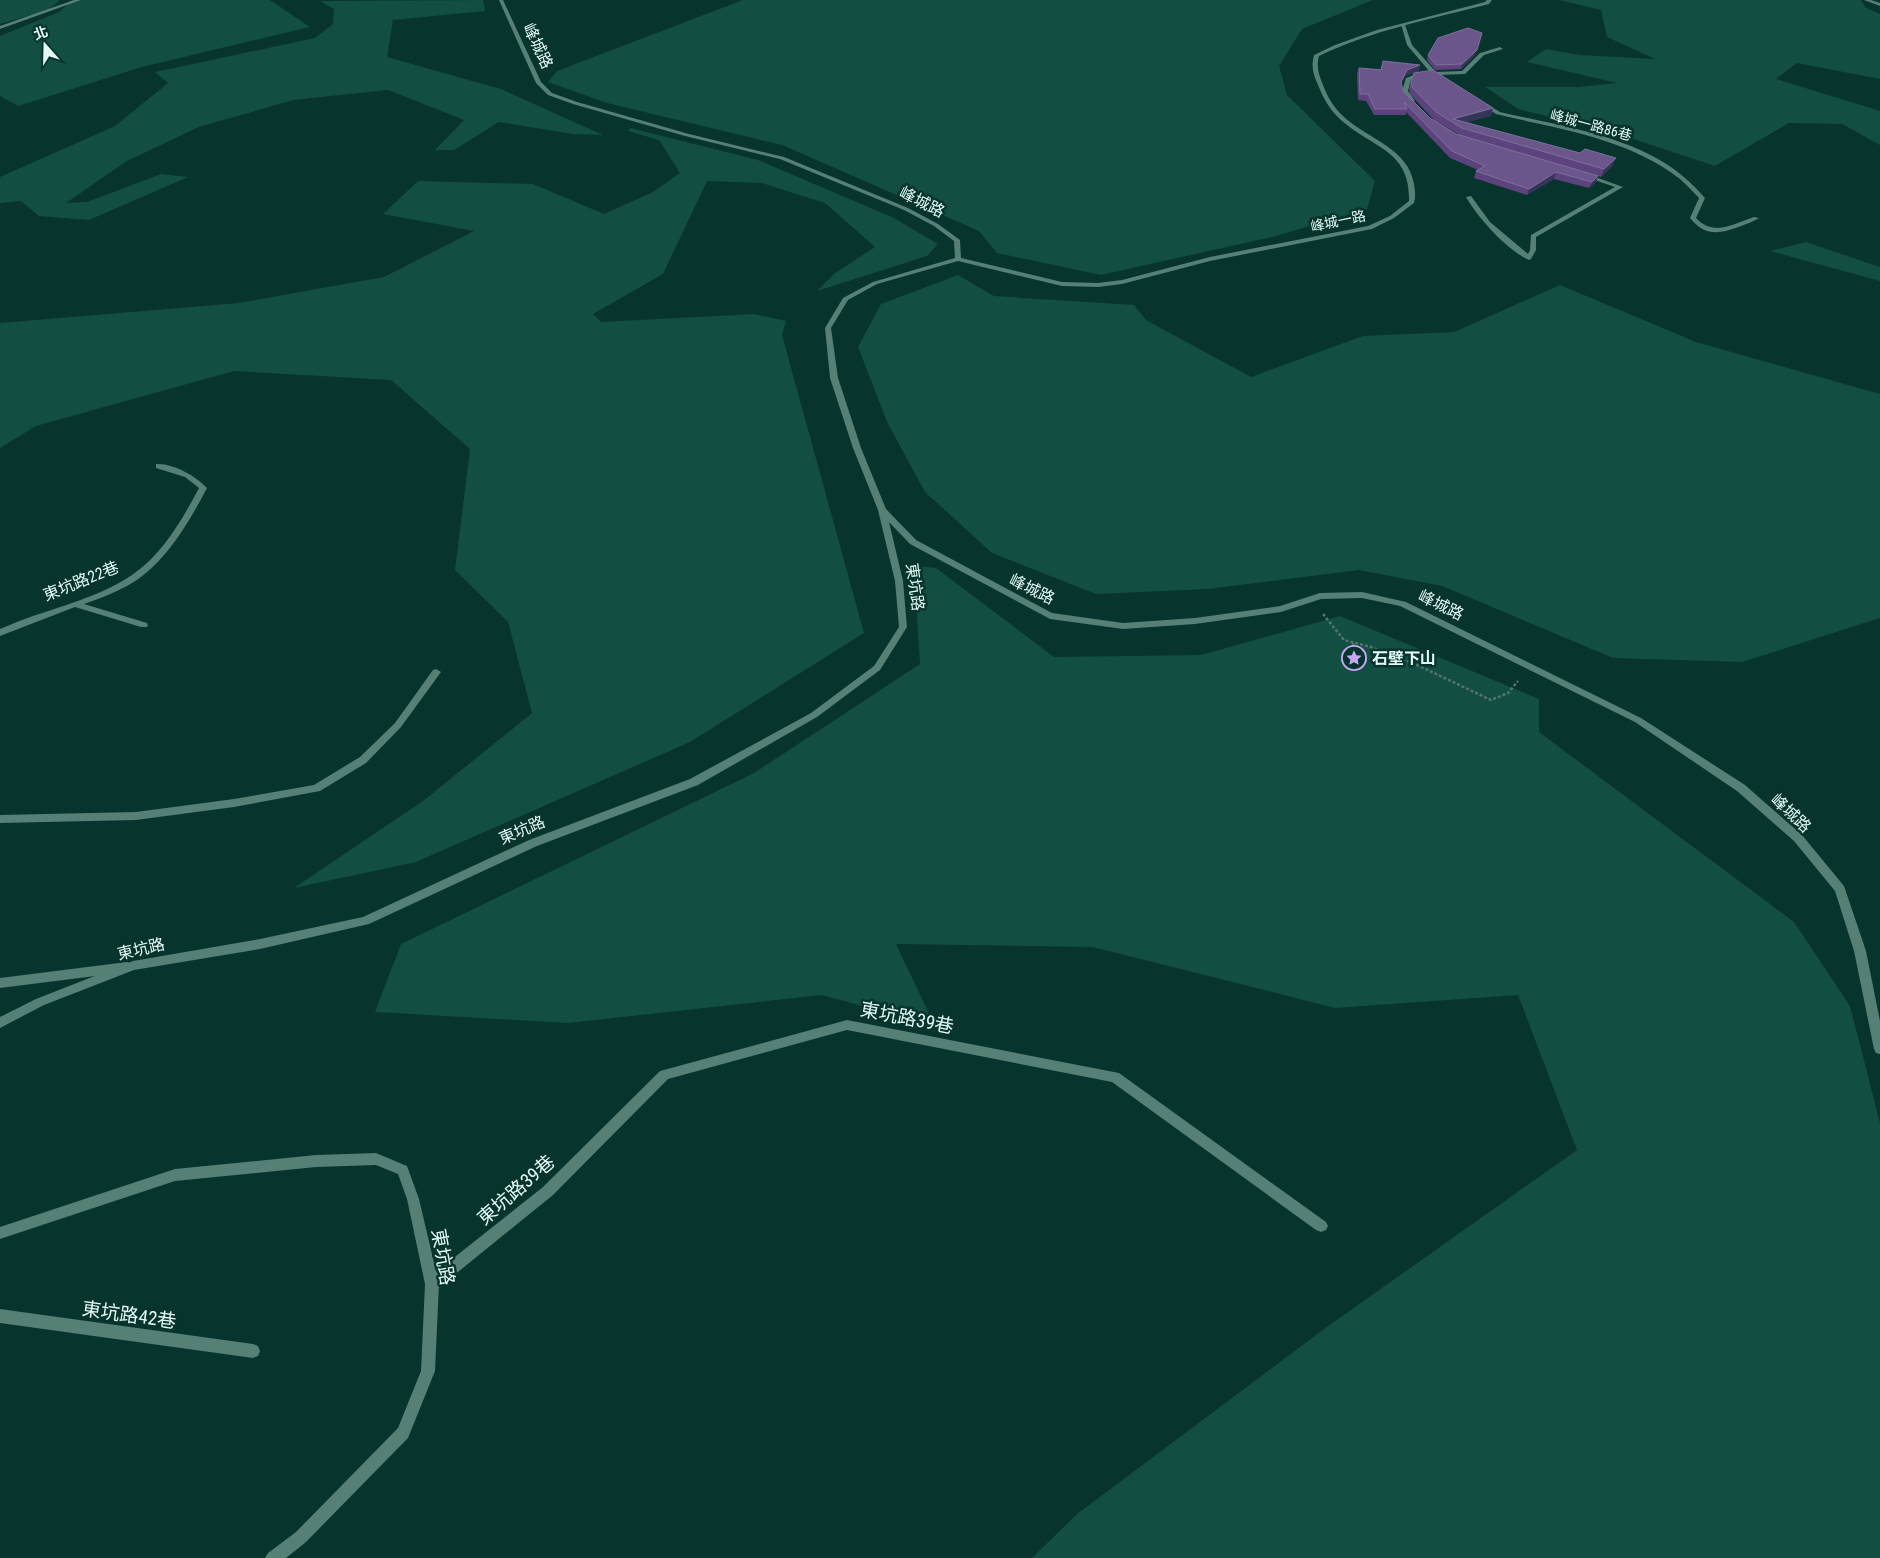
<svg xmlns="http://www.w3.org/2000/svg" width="1880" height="1558" font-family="'Roboto Condensed','Noto Sans TC',sans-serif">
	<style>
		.green { fill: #134e43 }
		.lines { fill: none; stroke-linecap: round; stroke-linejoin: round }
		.path { stroke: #51766f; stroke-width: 2.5; stroke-dasharray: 3 2; stroke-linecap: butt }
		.service { fill: #567f76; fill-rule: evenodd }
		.minor { fill: #567f76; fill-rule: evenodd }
		.wall { fill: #5c437e }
		.shaded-wall { fill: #343558 }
		.building { fill: #6b568b; stroke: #7e709b }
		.labels { text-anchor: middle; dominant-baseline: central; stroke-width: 5; stroke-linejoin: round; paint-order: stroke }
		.far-street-label { font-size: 14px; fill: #e3f9f4; stroke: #07342c }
		.street-label { font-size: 16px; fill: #e3f9f4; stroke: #07342c }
		.poi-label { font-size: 16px; font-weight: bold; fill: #e3f9f4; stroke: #07342c; text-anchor: start }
		.near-street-label { font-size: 19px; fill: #e3f9f4; stroke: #07342c }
	</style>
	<rect width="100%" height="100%" fill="#07342c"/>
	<path class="green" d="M0,0h60l-12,10 -48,14z
		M73,0h197l40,27 -168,40 -124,39 -18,-10v-60l59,-24z
		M483,0l2,11 -92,9 -6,37 114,32 102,46 -30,-1 -74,-12 -45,28h-19l29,-30 -76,-30 -95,10 -94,27 -72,34 -61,42 21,-1 74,-28 27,3 -99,43 -50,-4 -18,-15 -21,2v-26l115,-51 53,-43 -13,-11 160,-34 18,-14 1,-15 -14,-8z
		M743,0h630l-71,29 -23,37 8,29 88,86 -8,28 -91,27 -175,39 -104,-22 -18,-22 -197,-86 -175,-42 -59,-21 9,-11z
		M1559,0h302l5,8 14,6v65l-83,-16 -21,16 104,32v34l-38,-21 -53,-1 -74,43 -100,-33 -97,-24 -33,-22h93l39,-4 -90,-21 19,-13 34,6 75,4 -48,-22 -6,-27z
		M630,128l128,32 136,58 44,26 -11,12 -110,35 17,-17 41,-27 -50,-44 -63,-20 -55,-2 -44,93 -70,40 8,8 153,-8 32,7 -4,14 82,298 -174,109 -274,120 -122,26 129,-87 109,-88 -24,-91 -53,-52 15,-121 -79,-69 -157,-9 -198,55 -36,22v-125l239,-20 145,-26 90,-46 -91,-17 35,-33 115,3 71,30 49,-22 27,-19 -21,-33 -31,-9z
		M1806,242l74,25v14l-110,-30z
		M958,275l36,21 140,9 12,15 105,57 112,-41 91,-4 106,-47 136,57 184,52v224l-138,44 -129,-4 -171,-72 -83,-16 -151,19 -112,5 -104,-41 -67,-61 -37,-68 -30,-77 23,-43z
		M914,566l22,2 118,89 147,-2 139,-39 199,83v33l255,190 56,84 30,117v435h-848l45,-44 247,-185 253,-179 -59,-155 -183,13 -242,-61 -197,-3 39,82 -113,-31 -254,28 -193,-11 26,-68 353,-171 166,-109z"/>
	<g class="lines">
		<path class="path" d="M1323,614l21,26 27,7 44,17 76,36 17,-7 10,-12
			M1353,643l2,14"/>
		<path class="service" d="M1864,0h7l9,3v3z
			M1401,24l4,1 7,20 24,27 26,-1 18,-18 20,-6 3,2 -19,6 -19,19 -27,1 -2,3c-8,-5 -17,-1 -25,1l-3,12 7,10 -3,2 -7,-6 -3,-6 4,-13 16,-6h8l-23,-27z
			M1481,103h4l15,9c60,14 137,24 185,66 7,6 13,12 19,19l1,1 -9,20c18,19 37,6 58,-1l5,1c-5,3 -12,6 -18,8 -21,8 -36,11 -51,-8l9,-20c-6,-6 -12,-13 -19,-19 -52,-41 -122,-50 -184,-65l-15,-9z
			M1583,174h4l36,13 -87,50v13l-5,9 -2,1c-22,-10 -51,-42 -63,-63l5,-1 19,26 38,32 2,-4 1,-15 84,-48 -32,-11z
			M156,464c17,-1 40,12 51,24 -19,36 -43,78 -80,98 -13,7 -28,13 -43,18l63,19 1,2 -1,2h-6l-66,-20 -75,29v-7l12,-5c39,-16 85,-25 120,-49 30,-20 50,-55 67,-87l-14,-11 -29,-9z
			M436,669l5,3 -40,55 -35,36 -46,28 -86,16 -98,13 -136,3v-8l136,-3 98,-13 80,-14 46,-28 35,-34 38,-53z
			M127,962l4,2 2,3 -2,3 -4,2 -127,16v-10z
			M847,1020l272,53 207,149 2,4 -2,4 -5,2 -5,-2 -204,-148 -265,-52 -179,49 -115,116 -116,94 -5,2 -5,-2 -2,-5 2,-5 116,-92 117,-116z
			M0,1309l253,35 5,2 2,5 -2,5 -5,2 -253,-35z"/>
		<path class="minor" d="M74,0h7l-81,29v-3z
			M499,0h4l38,82 11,11 25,9 112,32 95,23 124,51 30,16 22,16 1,18 101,24 36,1 24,-3 88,-23 158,-31 22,-10 19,-15c2,-51 -37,-53 -68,-81 -11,-10 -18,-22 -23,-35 -5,-11 -7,-18 -4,-30l21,-10 42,-15 108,-28 2,-2h5l-3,4c-58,15 -116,26 -170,52 -3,11 0,19 4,29 5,13 11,23 21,32 24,22 64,31 70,67 1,7 2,13 0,19l-20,15 -22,11 -162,32 -88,23 -24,3 -36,-1 -104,-25 -81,23 -29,16 -17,28 7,50 23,70 25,61 30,31 136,73 71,10 72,-5 85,-12 40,-13 42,-1 44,10 235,116 104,67 57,50 42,51 22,65 14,70v33l-4,-1 -2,-4 -20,-98 -19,-60 -41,-50 -57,-50 -102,-69 -235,-116 -38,-8 -41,1 -40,13 -86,12 -72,5 -73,-10 -140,-75 -21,-22 14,59 4,46 -27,43 -63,47 -119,68 -161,61 -168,78 -109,25 -126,21 -90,35 -44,23v-11l36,-18 97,-38 127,-22 103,-22 166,-77 161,-61 121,-66 63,-47 25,-39 -4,-46 -17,-71 -25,-62 -23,-70 -5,-50 18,-30 30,-16 82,-24 -1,-17 -20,-15 -30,-16 -124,-51 -95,-23 -112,-32 -25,-9 -12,-12z
			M376,1153l31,13 12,33 20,85 -4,87 -27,67 -102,104 -20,16h-21l3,-5 28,-21 102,-104 23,-57 4,-87 -18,-85 -9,-25 -22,-9 -60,2 -141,14 -175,58v-12l175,-58 141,-14z"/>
	</g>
	<path class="wall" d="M1428,55h47l-14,14 -26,1 -8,-10z
		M1359,68l60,3 -14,5 -4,8 2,7 27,27 26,16 4,1 -26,-15 -24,-26 -1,-6 2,-7 82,27 -2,8 -25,6 147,43 -12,12 -3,-1 -2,6 -7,6 -35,-9 -27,16 -53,-17 2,-7 2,-1 -28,-12 -44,-46v3h-32l-8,-14 -8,-1 -1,-26z"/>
	<path class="shaded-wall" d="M1481,38l-6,17 -14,14 1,-5z
		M1420,65l-1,6 -14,5 -6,12 2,-6 6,-12z
		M1493,108l-2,8 -34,9 -4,-6z
		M1616,158l-3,7 -12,12 3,-8z
		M1556,172l-2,7 -27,16 2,-6z
		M1598,176l-2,6 -7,6 3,-6z"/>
	<path class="building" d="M1468,28l14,5 -5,17 -15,14 -26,1 -8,-10 10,-17z
		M1383,61l37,4 -13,5 -6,12 2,9 27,27 26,16 142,42 -6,6 -36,-10 -27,17 -53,-18 9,-5 -33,-15 -48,-49 3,7h-32l-7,-15h-8l-1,-26 22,2z
		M1433,70l60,38 -40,11 127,34 5,-4 31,9 -12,11 -142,-41 -26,-16 -24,-25 -1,-6 3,-8z"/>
	<defs>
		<symbol id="sight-ring" viewBox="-11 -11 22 22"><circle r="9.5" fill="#07342c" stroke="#c5a7f1" stroke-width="1.5"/><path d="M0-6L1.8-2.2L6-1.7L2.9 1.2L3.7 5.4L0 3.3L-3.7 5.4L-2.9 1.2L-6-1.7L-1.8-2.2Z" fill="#c5a7f1"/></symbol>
	</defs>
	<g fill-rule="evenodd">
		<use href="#sight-ring" x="1340" y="644" width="28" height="28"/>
	</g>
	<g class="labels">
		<g class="far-street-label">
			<text transform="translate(1591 125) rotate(15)">峰城一路86巷</text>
			<text transform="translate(1338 221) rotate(-12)">峰城一路</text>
		</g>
		<g class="street-label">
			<text transform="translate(538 46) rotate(65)">峰城路</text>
			<text transform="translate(922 202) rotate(27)">峰城路</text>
			<text transform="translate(81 581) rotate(-22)">東坑路22巷</text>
			<text transform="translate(915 587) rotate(82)">東坑路</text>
			<text transform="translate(1032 589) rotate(26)">峰城路</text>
			<text transform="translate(1441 605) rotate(26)">峰城路</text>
			<text transform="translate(1791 813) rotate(43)">峰城路</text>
			<text transform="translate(522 830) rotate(-23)">東坑路</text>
			<text transform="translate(141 949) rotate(-13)">東坑路</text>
		</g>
		<g class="poi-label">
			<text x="1372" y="658">石壁下山</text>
		</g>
		<g class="near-street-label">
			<text transform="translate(907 1018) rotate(11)">東坑路39巷</text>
			<text transform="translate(516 1190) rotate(-41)">東坑路39巷</text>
			<text transform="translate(443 1257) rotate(80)">東坑路</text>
			<text transform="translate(129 1315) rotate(8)">東坑路42巷</text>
		</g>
	</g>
	<g transform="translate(45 45) rotate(340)" stroke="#07342c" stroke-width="4" paint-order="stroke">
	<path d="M0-4L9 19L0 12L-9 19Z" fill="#e3f9f4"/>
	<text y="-8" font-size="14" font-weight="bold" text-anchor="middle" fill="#e3f9f4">北</text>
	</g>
</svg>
